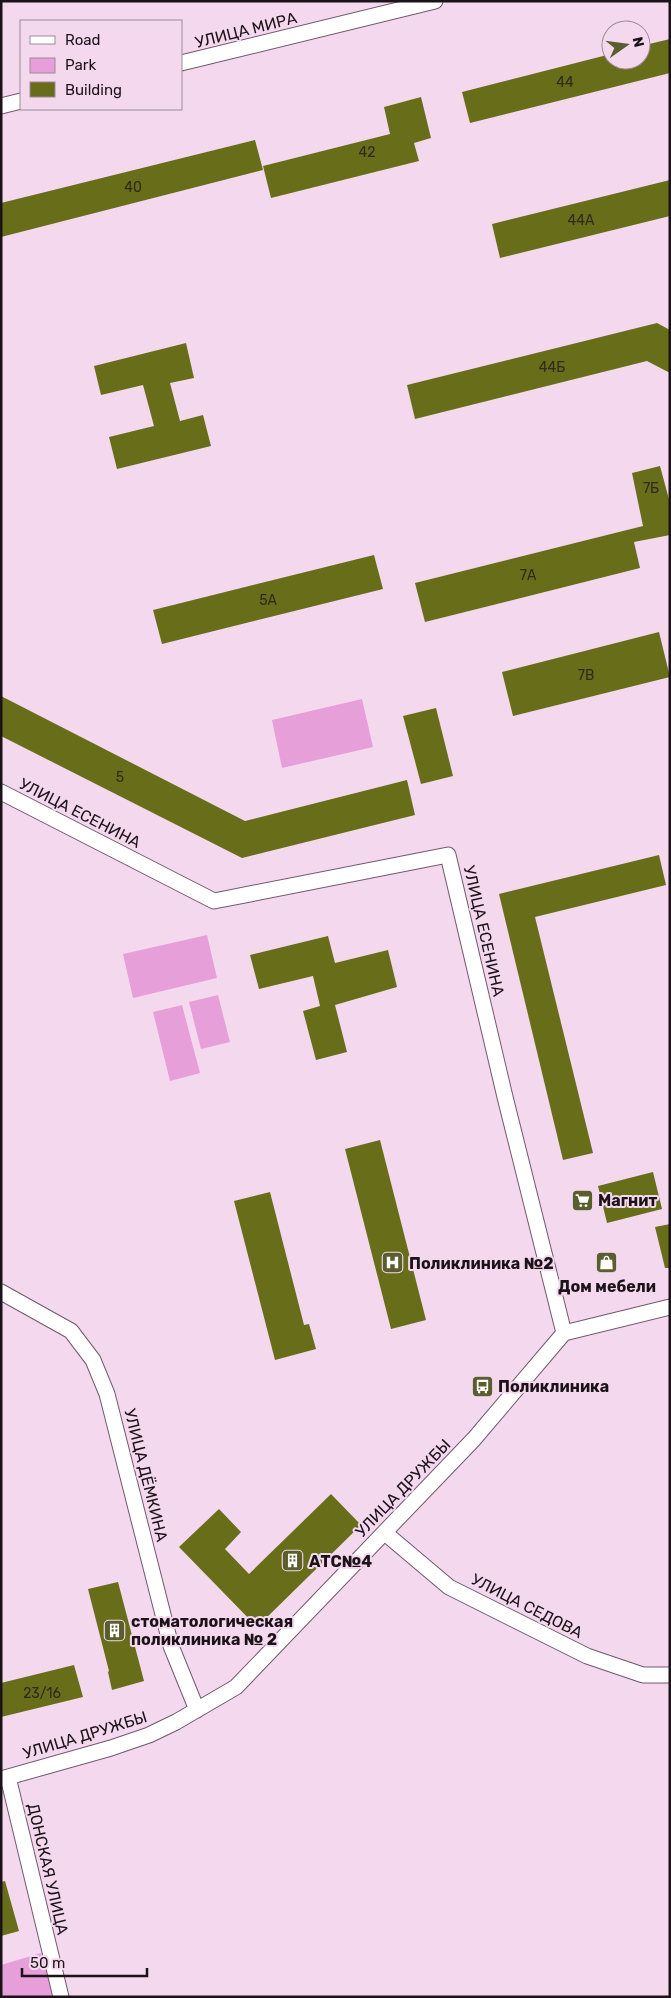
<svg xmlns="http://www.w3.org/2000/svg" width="671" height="1998" font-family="Rubik,sans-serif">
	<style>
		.green { fill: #e79fd9 }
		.building { fill: #686d19 }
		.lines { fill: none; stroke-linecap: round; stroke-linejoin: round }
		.minor-casing { stroke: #71596c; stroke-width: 17 }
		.minor { stroke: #fff; stroke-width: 15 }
		.labels { text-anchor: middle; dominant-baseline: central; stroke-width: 4; stroke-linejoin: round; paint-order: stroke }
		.number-label { font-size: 14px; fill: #2f2a1a }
		.street-label { font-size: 16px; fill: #1c131a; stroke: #f4d9ee }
		.poi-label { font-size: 16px; font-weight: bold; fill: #1c131a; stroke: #f4d9ee; text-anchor: start }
	</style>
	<rect width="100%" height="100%" fill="#f4d9ee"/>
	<path class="green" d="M362,699l11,48 -91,21 -10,-48z
		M207,935l10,43 -84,20 -10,-44z
		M218,995l12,47 -29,7 -12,-47z
		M182,1005l18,68 -30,8 -17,-69z
		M41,1953l13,44h-53v-32z"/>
	<path class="building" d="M670,39v34l-200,50 -8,-31 149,-38v6h30v-14z
		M421,97l10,41 -17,5 5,18 -148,37 -8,-32 127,-32 -6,-27z
		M255,140l8,30 -262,67v-34z
		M670,180v36l-170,42 -8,-34z
		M657,323l13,7v43l-23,-12 -232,58 -8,-34z
		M186,343l8,35 -24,5 10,38 23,-6 8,31 -94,23 -8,-32 45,-11 -11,-41 -42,10 -7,-29z
		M660,466l10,37v32l-36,7 6,26 -215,54 -10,-39 228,-57 -11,-53z
		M374,555l9,34 -221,55 -9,-34z
		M659,632l11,45 -157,39 -11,-44z
		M1,696l244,125 162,-41 8,35 -173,43 -241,-122z
		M436,708l17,68 -32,8 -18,-68z
		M659,855l7,30 -131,32 58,236 -30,7 -64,-266z
		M328,936l7,27 53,-13 9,37 -62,18 12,47 -31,8 -13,-49 17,-5 -7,-30 -54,13 -9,-34z
		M380,1140l46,180 -35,9 -46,-180z
		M653,1172l9,37 -55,14 -9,-37z
		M270,1192l34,133 5,-1 7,25 -41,11 -41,-159z
		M670,1224v44h-5l-10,-41z
		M331,1494l30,31 -104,102 -78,-80 40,-38 22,23 -16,17 24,25z
		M118,1582l26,99 -32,9 -4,-18 1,-1 -21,-82z
		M74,1665l9,32 -82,20v-34z
		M5,1881l14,50 -18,5v-54z"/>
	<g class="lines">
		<defs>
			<path id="minor" d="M181,63l254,-62
				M1,106l20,-5
				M1,792l213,109 234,-46 57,242 59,236
				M1,1292l70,39 22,29 14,34 64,252 26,64
				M385,1533l64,54 138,69 56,19h27
				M8,1777l53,220
				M1,1779l110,-31 38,-13 27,-13 60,-35 238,-248 90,-106 106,-26"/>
		</defs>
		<use href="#minor" class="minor-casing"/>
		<use href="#minor" class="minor"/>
	</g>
	<defs>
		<symbol id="supermarket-square" viewBox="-11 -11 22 22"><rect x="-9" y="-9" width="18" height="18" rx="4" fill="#5a5e2c" stroke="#f4d9ee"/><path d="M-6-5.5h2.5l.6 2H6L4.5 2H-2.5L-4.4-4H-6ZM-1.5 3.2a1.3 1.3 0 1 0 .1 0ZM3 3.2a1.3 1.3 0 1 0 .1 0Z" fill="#fff"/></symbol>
		<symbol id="shop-square" viewBox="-11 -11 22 22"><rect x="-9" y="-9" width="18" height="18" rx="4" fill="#5a5e2c" stroke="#f4d9ee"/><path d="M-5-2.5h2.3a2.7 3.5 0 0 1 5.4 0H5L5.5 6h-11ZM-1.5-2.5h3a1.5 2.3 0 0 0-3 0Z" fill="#fff"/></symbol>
		<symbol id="hospital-square" viewBox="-11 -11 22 22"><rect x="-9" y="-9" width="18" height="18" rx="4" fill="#5a5e2c" stroke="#f4d9ee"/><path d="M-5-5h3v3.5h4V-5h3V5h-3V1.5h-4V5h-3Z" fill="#fff"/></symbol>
		<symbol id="bus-square" viewBox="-11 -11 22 22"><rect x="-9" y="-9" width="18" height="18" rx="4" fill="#5a5e2c" stroke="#f4d9ee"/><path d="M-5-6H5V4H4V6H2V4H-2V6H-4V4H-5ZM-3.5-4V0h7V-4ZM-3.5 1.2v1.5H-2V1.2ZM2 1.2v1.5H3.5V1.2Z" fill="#fff"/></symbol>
		<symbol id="building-square" viewBox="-11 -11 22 22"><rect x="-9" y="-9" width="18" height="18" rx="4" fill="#5a5e2c" stroke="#f4d9ee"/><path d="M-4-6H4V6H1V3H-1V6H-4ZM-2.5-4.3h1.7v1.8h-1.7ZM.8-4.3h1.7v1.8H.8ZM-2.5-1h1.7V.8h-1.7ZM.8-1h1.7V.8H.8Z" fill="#fff"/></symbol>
	</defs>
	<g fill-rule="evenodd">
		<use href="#supermarket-square" x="570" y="1188" width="25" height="25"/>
		<use href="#shop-square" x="594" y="1250" width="25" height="25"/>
		<use href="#hospital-square" x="380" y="1250" width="25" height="25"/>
		<use href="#bus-square" x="470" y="1374" width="25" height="25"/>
		<use href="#building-square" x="280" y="1548" width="25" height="25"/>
		<use href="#building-square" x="102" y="1618" width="25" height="25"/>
	</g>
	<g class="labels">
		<g class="number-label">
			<text x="565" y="82">44</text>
			<text x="367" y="152">42</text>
			<text x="133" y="187">40</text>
			<text x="581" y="220">44А</text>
			<text x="552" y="367">44Б</text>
			<text x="651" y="488">7Б</text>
			<text x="528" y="575">7А</text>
			<text x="268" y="600">5А</text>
			<text x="586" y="675">7В</text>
			<text x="120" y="777">5</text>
			<text x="42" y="1693">23/16</text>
		</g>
		<g class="street-label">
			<text transform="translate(246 30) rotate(-14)">УЛИЦА МИРА</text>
			<text transform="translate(80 813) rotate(27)">УЛИЦА ЕСЕНИНА</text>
			<text transform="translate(484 931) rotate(77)">УЛИЦА ЕСЕНИНА</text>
			<text transform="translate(146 1475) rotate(76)">УЛИЦА ДЁМКИНА</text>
			<text transform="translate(403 1488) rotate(-46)">УЛИЦА ДРУЖБЫ</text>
			<text transform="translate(527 1606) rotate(27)">УЛИЦА СЕДОВА</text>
			<text transform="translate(85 1735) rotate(-17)">УЛИЦА ДРУЖБЫ</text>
			<text transform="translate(48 1869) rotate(77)">ДОНСКАЯ УЛИЦА</text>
		</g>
		<g class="poi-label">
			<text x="598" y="1200">Магнит</text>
			<text x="409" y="1263">Поликлиника №2</text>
			<text x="607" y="1286" text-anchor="middle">Дом мебели</text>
			<text x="498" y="1386">Поликлиника</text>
			<text x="309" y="1561">АТС№4</text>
			<text x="131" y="1621">стоматологическая<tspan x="131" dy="18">поликлиника № 2</tspan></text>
		</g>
	</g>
	<rect width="671" height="1998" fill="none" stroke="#1c131a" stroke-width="5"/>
	<rect x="20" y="20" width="162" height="90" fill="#f4d9ee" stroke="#9e8a99"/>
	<rect x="30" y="36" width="25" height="8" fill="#ffffff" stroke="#9e8a99"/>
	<text x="65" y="45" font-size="15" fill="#1c131a">Road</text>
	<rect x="30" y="58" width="25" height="15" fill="#e79fd9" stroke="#9e8a99"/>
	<text x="65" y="70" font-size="15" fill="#1c131a">Park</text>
	<rect x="30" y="82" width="25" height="15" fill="#686d19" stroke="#9e8a99"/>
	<text x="65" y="95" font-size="15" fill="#1c131a">Building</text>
	<g transform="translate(626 45) rotate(76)"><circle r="24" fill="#f4d9ee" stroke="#9e8a99"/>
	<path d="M0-4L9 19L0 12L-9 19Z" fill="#5a5e2c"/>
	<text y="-8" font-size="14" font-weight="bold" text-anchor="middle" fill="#1c131a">N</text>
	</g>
	<path d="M22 1968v8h125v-8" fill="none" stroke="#1c131a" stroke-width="2.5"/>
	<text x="30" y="1968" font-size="15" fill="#1c131a" stroke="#f4d9ee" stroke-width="4" paint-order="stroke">50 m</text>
</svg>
